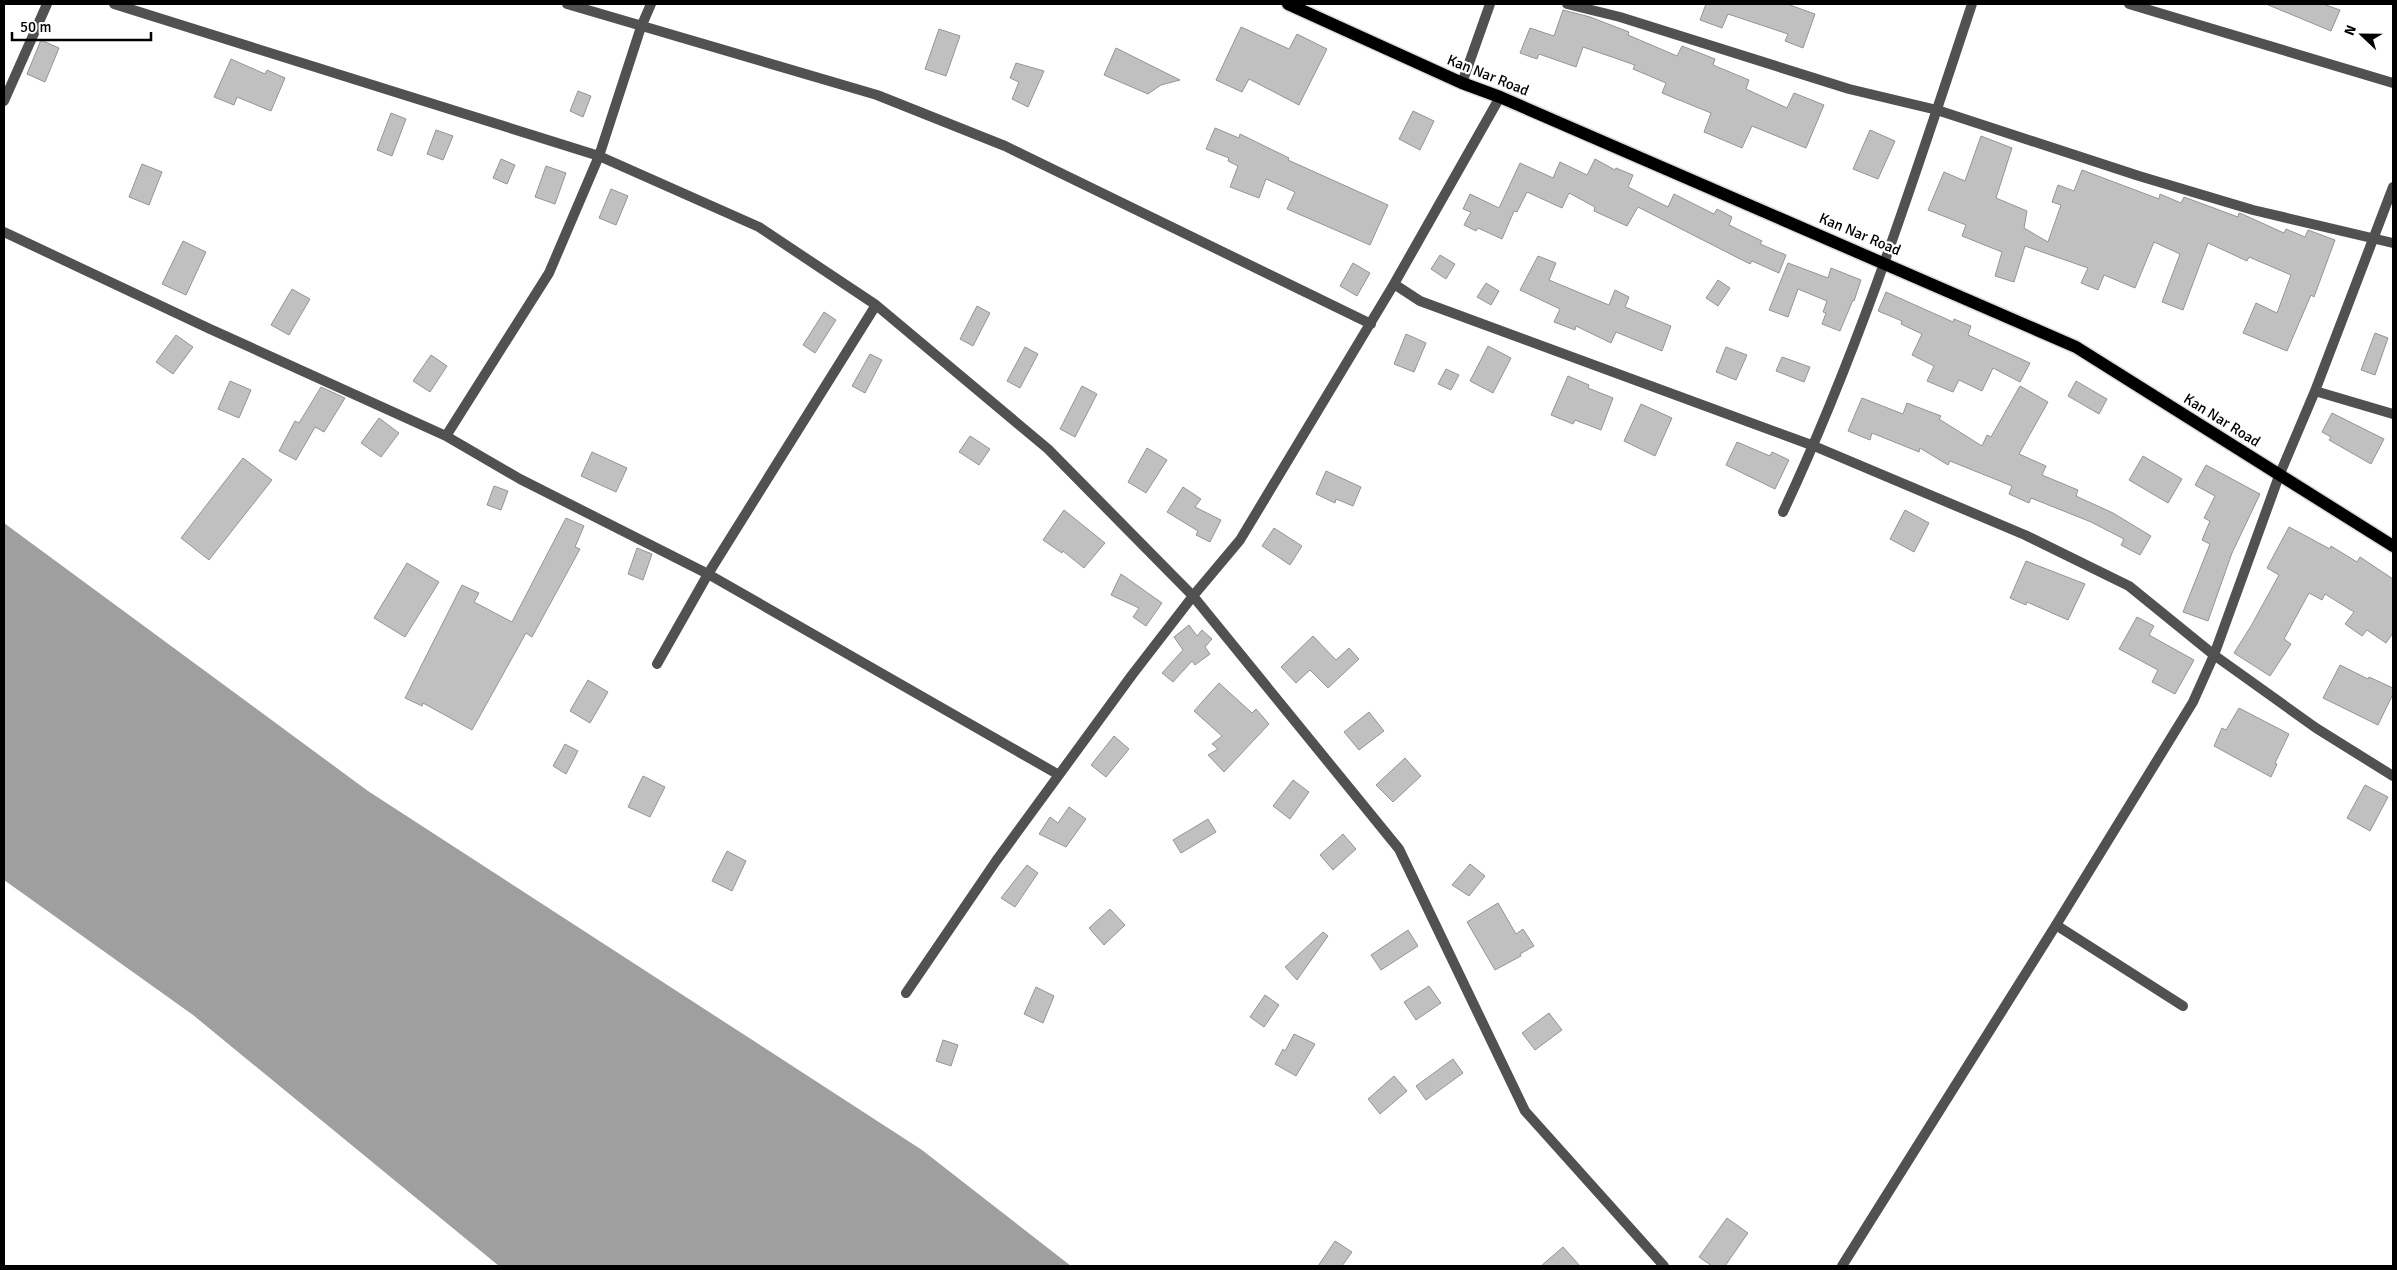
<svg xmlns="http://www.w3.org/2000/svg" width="2397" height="1270" font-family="Signika,sans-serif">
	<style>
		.water { fill: #9f9f9f }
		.building { fill: #c0c0c0; stroke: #959595 }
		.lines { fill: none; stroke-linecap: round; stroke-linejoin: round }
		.primary-casing { stroke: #dbdbdb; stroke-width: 15 }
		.lane { stroke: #515151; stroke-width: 10 }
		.street { stroke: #515151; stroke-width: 10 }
		.primary { stroke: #000; stroke-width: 12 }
		.labels { text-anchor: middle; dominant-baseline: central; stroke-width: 4.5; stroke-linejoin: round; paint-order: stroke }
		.street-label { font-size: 15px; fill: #000; stroke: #fff }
	</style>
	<rect width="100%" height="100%" fill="#fff"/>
	<path class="water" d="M4,523l364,268 554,359 149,116h-572l-306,-251 -189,-135z"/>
	<path class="building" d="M1706,4h81l28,10 -12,34 -18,-7 3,-7 -60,-20 -6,14 -22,-8z
		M2266,4h57l17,6 -9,21z
		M1563,10l27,7 39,15 -1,3 49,21 5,-10 33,13 -2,6 36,15 -3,9 41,19 7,-15 30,12 -18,43 -54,-22 -10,22 -38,-16 7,-19 -49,-20 4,-10 -33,-14 2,-4 -52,-18 -7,20 -37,-13 -2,5 -17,-6 10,-25 24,8z
		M1241,27l48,22 8,-15 30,15 -28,56 -50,-26 -7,13 -26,-12z
		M939,29l21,7 -14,40 -21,-7z
		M41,40l18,8 -14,34 -18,-8z
		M1116,48l64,32 -19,5 -13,9 -44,-19z
		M231,59l34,15 2,-4 18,8 -14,33 -34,-14 -3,8 -20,-8z
		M1016,63l28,8 -16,36 -16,-8 7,-17 -9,-4z
		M578,91l13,5 -8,21 -13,-6z
		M1413,111l21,10 -14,29 -21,-11z
		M391,113l15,6 -14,37 -15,-6z
		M1215,128l24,10 1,-4 49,24 -1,2 100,45 -18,40 -83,-36 8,-17 -29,-13 -7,19 -29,-11 8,-21 -10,-5 1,-3 -23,-9z
		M436,130l17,6 -10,24 -16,-6z
		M1870,130l25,11 -17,38 -25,-10z
		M1981,136l31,12 -16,50 31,13 -3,17 24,14 13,-37 -9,-3 6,-17 16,6 8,-21 77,29 1,-5 21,9 3,-6 54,20 1,-4 3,1 42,19 2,-4 19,8 3,-7 27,10 -21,57 -3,-2 -24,56 -44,-18 13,-30 21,10 14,-38 -42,-18 -2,4 -39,-18 -25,67 -21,-8 18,-48 -26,-12 -19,46 -31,-13 -6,15 -17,-7 7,-15 -63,-22 -11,36 -19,-6 7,-24 -40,-16 4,-11 -38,-15 16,-38 21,9z
		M501,159l14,6 -8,19 -14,-6z
		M1595,159l20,11 1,-2 17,7 -5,12 40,20 6,-13 40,20 3,-5 15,8 -3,8 33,16 -2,3 26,11 -7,18 -27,-12 -2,3 -112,-57 -11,19 -33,-15 1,-4 -26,-14 -7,15 -35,-16 -10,20 -3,-1 -12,28 -24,-11 -2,3 -12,-6 7,-13 -8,-3 7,-15 29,14 21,-45 33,15 7,-16 27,13z
		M142,164l20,8 -13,33 -20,-8z
		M546,166l20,7 -11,31 -20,-7z
		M611,189l17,7 -12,29 -17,-7z
		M183,241l23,11 -20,43 -24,-11z
		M1440,255l15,9 -9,15 -15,-10z
		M1538,256l18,7 -7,17 60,25 6,-15 14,7 -4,10 46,19 -9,25 -46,-19 -5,11 -35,-17 -1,4 -21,-8 6,-13 -40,-19z
		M1353,263l17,10 -13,23 -17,-10z
		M1788,263l40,15 3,-10 30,12 -7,21 -1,-1 -13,31 -18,-7 4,-11 -3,-1 4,-11 -29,-12 -10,28 -19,-7z
		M1718,280l12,8 -12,18 -12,-8z
		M1486,283l13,8 -8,14 -14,-8z
		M292,289l18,10 -21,36 -18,-10z
		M1886,292l67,30 1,-3 17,7 -3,9 62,28 -10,19 -27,-14 -11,23 -23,-11 -6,12 -26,-11 7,-15 -22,-11 10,-21 -21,-10 1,-3 -24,-10z
		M977,306l13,7 -17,33 -13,-7z
		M824,312l12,8 -21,33 -12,-8z
		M2375,333l13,5 -13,37 -14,-5z
		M1406,334l20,9 -12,29 -20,-8z
		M176,335l17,12 -20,27 -17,-12z
		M1488,346l23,12 -18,35 -23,-12z
		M1025,347l13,7 -18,34 -13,-7z
		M1726,347l21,8 -11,25 -20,-8z
		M870,354l12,6 -17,33 -13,-7z
		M431,355l16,11 -17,26 -17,-11z
		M1782,357l28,10 -6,15 -28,-11z
		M1446,369l13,6 -8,15 -13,-6z
		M1568,376l21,9 -1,3 25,10 -12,32 -26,-10 -2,4 -22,-9z
		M230,381l21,9 -12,28 -21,-9z
		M2076,381l31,18 -8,15 -31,-18z
		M1082,386l15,8 -22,43 -15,-8z
		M2020,386l28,16 -29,52 27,12 -4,9 36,15 -2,6 37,17 38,23 -11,19 -19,-10 3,-6 -33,-17 -60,-24 -2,5 -20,-9 3,-8 -62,-25 -2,4 -28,-17 -1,4 -47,-19 -2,7 -22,-9 14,-33 41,16 4,-11 34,13 -2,3 43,27 5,-11 4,2z
		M321,387l24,11 -21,34 -9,-5 -19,33 -17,-9 16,-30 4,2z
		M1641,404l31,14 -17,38 -31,-15z
		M2332,413l52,26 -13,25 -42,-24 2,-3 -9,-5z
		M379,418l20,15 -18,24 -20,-14z
		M970,436l20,13 -11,16 -20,-13z
		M1737,442l33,14 2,-4 17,8 -14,29 -49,-24z
		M1147,448l20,12 -21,33 -18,-11z
		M592,452l35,16 -11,24 -35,-16z
		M2143,456l39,23 -14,24 -39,-23z
		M243,458l29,22 -63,80 -28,-22z
		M2206,465l54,29 -28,59 -24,68 -25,-9 27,-68 -8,-4 8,-19 -6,-3 11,-22 -20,-11z
		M1326,471l35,16 -8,19 -17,-7 -1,4 -19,-9z
		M494,486l14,5 -7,19 -14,-5z
		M1183,487l18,12 -6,8 26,13 -11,22 -14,-7 2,-4 -31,-19z
		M1064,510l41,33 -21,25 -21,-17 -1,2 -19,-13z
		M1905,510l24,13 -15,29 -24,-13z
		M566,518l18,8 -9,21 5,2 -48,88 -6,-4 -54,97 -49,-27 -1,3 -17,-8 57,-113 17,8 -5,9 38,20z
		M2289,527l41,22 1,-3 26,16 3,-5 33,22v54l-7,10 -19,-13 -5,6 -17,-12 9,-12 -29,-18 -3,6 -13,-7 -25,46 7,5 -21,32 -36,-23 17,-27 28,-51 -12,-7z
		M1274,528l28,18 -12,19 -28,-19z
		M637,548l15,6 -9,26 -15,-6z
		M2026,561l59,23 -17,36 -41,-18 -1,3 -16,-7z
		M407,563l32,19 -34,55 -31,-19z
		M1121,574l41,29 -16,23 -13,-9 6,-9 -28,-13z
		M2137,617l17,9 -5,9 45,25 -19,34 -23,-12 6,-12 -39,-21z
		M1189,625l8,11 5,-6 10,9 -7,8 5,7 -15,11 -3,-4 -19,21 -11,-9 21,-23 -9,-13z
		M1313,636l23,24 13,-12 10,11 -31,29 -18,-18 -14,13 -15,-16z
		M2340,665l28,14 1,-2 24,11v6l-15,31 -55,-27z
		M588,680l20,12 -18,31 -20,-12z
		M1219,683l33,30 4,-4 13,15 -45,48 -16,-17 10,-6 -6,-5 10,-8 -28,-25z
		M2239,708l50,26 -14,29 2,1 -6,13 -57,-31 8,-18 4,2z
		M1369,712l15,19 -25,19 -15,-18z
		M1114,736l15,13 -23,28 -15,-12z
		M565,744l13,7 -12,23 -13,-8z
		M1405,758l16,18 -28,26 -17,-17z
		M643,776l22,11 -15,30 -22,-10z
		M1293,780l16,12 -19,27 -17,-13z
		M2365,785l23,12 -18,34 -23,-13z
		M1069,807l17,12 -20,28 -27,-13 11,-17 8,6z
		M1208,819l8,13 -35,21 -8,-13z
		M1343,834l13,15 -23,21 -13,-15z
		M727,851l19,10 -14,30 -20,-10z
		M1470,864l15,12 -16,20 -17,-11z
		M1027,865l11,8 -23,34 -14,-9z
		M1498,903l18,31 7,-5 11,17 -14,8 1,2 -26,14 -28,-48z
		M1110,909l15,16 -21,20 -15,-17z
		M1408,930l10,16 -37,24 -10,-15z
		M1323,932l5,4 -31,44 -12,-13z
		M1429,986l12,17 -25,17 -12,-18z
		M1036,987l18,9 -11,27 -19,-9z
		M1265,995l14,10 -15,22 -14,-10z
		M1549,1013l13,17 -27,20 -13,-17z
		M1294,1034l21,10 -19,32 -21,-12 8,-15 2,2z
		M943,1040l15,5 -7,21 -15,-5z
		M1453,1059l10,14 -37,27 -10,-14z
		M1394,1076l13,15 -27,23 -12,-15z
		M1727,1218l21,15 -23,33h-13l-13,-9z
		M1335,1241l17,11 -10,14h-24z
		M1563,1247l17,19h-39z"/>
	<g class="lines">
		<defs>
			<path id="primary" d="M1288,4l174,79 38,14 576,250 317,199"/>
		</defs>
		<use href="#primary" class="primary-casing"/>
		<path class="lane" d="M2056,925l127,81"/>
		<path class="street" d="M114,4l485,152 160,71 117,78 172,144 145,147 206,253 126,262 139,155
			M567,4l310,91 128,51 366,178
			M1567,4l53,13 229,72 88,21 202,66 114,34 140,33
			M2129,4l264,79
			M1462,83l28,-79
			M4,101l43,-97
			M4,232l206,97 236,107 74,43 188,95 351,201
			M1394,284l26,17 394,145 211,89 104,51 85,69 102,73 77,48
			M2315,391l78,23
			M446,436l103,-163 50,-117 42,-129 10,-23
			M1783,512c77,-164 132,-337 189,-508
			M657,664l51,-90 168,-269
			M906,993l90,-132 136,-186 61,-79 47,-56 154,-256 106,-187
			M1842,1266l214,-341 137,-223 21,-47 65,-179 36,-85 78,-204"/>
		<use href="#primary" class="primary"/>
	</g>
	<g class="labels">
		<g class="street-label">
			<text transform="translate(1488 75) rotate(22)">Kan Nar Road</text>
			<text transform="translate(1860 234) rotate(23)">Kan Nar Road</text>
			<text transform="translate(2222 420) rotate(32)">Kan Nar Road</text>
		</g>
	</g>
	<rect width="2397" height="1270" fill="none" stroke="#000000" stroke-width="10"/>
	<g transform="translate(2362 35) rotate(292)" stroke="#ffffff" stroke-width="4" paint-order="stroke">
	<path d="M0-4L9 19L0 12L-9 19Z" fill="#000000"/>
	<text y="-8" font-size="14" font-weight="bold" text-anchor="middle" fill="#000000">N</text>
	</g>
	<path d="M12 32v8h139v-8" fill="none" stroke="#000000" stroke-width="2.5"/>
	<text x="20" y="32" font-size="15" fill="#000000" stroke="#ffffff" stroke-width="4" paint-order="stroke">50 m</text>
</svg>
